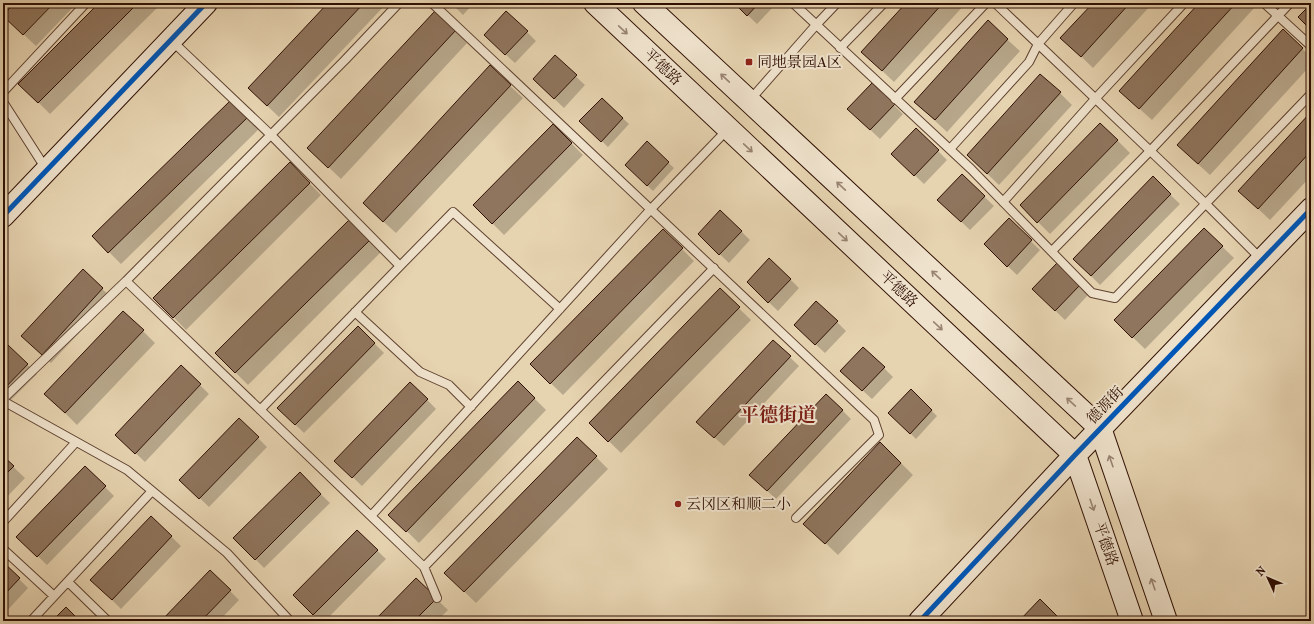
<svg xmlns="http://www.w3.org/2000/svg" width="1314" height="624" font-family="'IM FELL French Canon','Noto Serif SC',serif">
	<style>
		.shadow { fill: #0003 }
		.building { fill: #8f755d; stroke: #301004 }
		.lines { fill: none; stroke-linecap: round; stroke-linejoin: round }
		.lane-casing { stroke: #5e412f; stroke-width: 10 }
		.secondary-casing { stroke: #301004; stroke-width: 24 }
		.lane { stroke: #efe2cc; stroke-width: 8 }
		.secondary { stroke: #efe2cc; stroke-width: 22 }
		.cycleway-casing { stroke: #efe2cc; stroke-width: 8 }
		.cycleway { stroke: #0057b8; stroke-width: 5 }
		.oneway { stroke: #998472 }
		.poi-dot { fill: #8f2418; stroke: #efe2cc; stroke-width: 1.5 }
		.labels { text-anchor: middle; dominant-baseline: central; stroke-width: 4; stroke-linejoin: round; paint-order: stroke }
		.poi-label { font-size: 15px; fill: #301004; stroke: #efe2cc; text-anchor: start }
		.street-label { font-size: 15px; fill: #301004; stroke: #efe2cc }
		.district-label { font-size: 19px; font-weight: bold; fill: #7a1f14; stroke: #efe2cc }
	</style>
	<rect width="100%" height="100%" fill="#e6d3b0"/>
	<filter id="stains"><feTurbulence type="fractalNoise" baseFrequency=".005" numOctaves="4"/><feColorMatrix values="0 0 0 0 .2 0 0 0 0 .09 0 0 0 0 .02 0 0 0 .5 -.17"/></filter>
	<radialGradient id="worn" r=".72"><stop offset=".6" stop-color="#630" stop-opacity="0"/><stop offset="1" stop-color="#630" stop-opacity=".3"/></radialGradient>
	<path class="shadow" d="M16,3h61l-41,43 -20,-19z
		M100,3h62l-112,111 -30,-30z
		M329,3h58l-108,114 -18,-17z
		M451,3h23l-11,12z
		M735,3h42l-20,21z
		M907,3h59l-72,79 -19,-18z
		M1094,3h59l-60,65 -31,-30z
		M1200,3h53l3,3 -104,114 -20,-18z
		M988,22l32,29 -73,81 -32,-30z
		M455,31l12,12 -126,136 -20,-19z
		M1283,31l28,26v8l-101,110 -20,-18z
		M527,32l9,9 -21,22 -21,-19z
		M555,57l30,28 -21,23 -21,-20z
		M490,67l33,31 -127,135 -20,-18z
		M872,84l31,30 -23,25 -22,-21z
		M1060,93l12,12 -73,80 -19,-18z
		M602,99l27,25 -21,23 -27,-26z
		M232,100l28,28 -139,136 -28,-28z
		M1311,114v62l-41,44 -19,-18z
		M1101,124l29,29 -80,81 -29,-29z
		M553,125l30,30 -79,80 -30,-30z
		M647,143l27,25 -21,23 -27,-26z
		M938,151l9,9 -23,24 -22,-21z
		M290,164l31,31 -135,135 -31,-32z
		M962,175l32,31 -24,24 -22,-21z
		M1153,178l27,26 -80,81 -26,-26z
		M352,219l31,31 -135,135 -32,-32z
		M1009,220l31,30 -23,25 -23,-22z
		M1204,229l30,29 -89,91 -30,-29z
		M663,230l31,31 -131,134 -32,-31z
		M741,231l9,9 -21,23 -21,-20z
		M1057,265l31,30 -23,25 -23,-22z
		M83,271l29,27 -61,65 -20,-18z
		M790,279l9,9 -21,23 -21,-20z
		M720,290l31,30 -130,133 -31,-30z
		M837,322l9,9 -21,22 -21,-19z
		M358,327l26,26 -80,80 -26,-25z
		M143,331l12,12 -78,82 -19,-19z
		M773,341l26,25 -75,80 -17,-15z
		M8,346l29,28 -34,34v-56z
		M884,368l9,9 -21,22 -21,-19z
		M518,382l28,28 -127,133 -29,-28z
		M411,383l25,26 -74,77 -26,-25z
		M200,385l9,9 -64,68 -19,-18z
		M911,391l26,25 -21,23 -26,-26z
		M842,410l9,9 -75,80 -16,-15z
		M239,419l28,28 -58,60 -28,-27z
		M577,438l31,31 -132,134 -31,-30z
		M3,457l22,21 -22,23z
		M901,463l12,12 -75,80 -21,-20z
		M85,467l29,29 -67,69 -29,-28z
		M300,474l30,29 -66,65 -29,-30z
		M151,517l30,29 -60,63 -20,-20z
		M357,531l29,28 -61,62h-5l-26,-26z
		M3,563l25,25 -25,27z
		M210,571l29,29 -20,21h-56z
		M416,579l32,31 -11,11h-62z"/>
	<path class="building" d="M14,3h40l-31,32 -20,-19z
		M99,3h39l-100,100 -20,-19z
		M328,3h36l-97,103 -19,-18z
		M734,3h25l-12,13z
		M906,3h37l-61,68 -21,-19z
		M1093,3h37l-49,54 -21,-19z
		M1199,3h37l-97,106 -20,-18z
		M1311,4v26l-13,-13z
		M435,11l21,19 -128,138 -21,-20z
		M506,11l22,20 -23,24 -21,-20z
		M988,20l20,19 -73,81 -21,-18z
		M1283,29l20,19 -105,116 -21,-19z
		M555,55l22,20 -23,24 -21,-20z
		M490,65l21,20 -128,137 -20,-19z
		M1040,74l21,18 -74,82 -20,-19z
		M872,83l23,21 -25,26 -23,-21z
		M602,98l21,20 -22,24 -22,-21z
		M232,99l17,17 -141,137 -16,-17z
		M1311,112v39l-53,58 -20,-18z
		M1100,123l18,17 -81,83 -17,-18z
		M553,124l19,19 -80,81 -19,-19z
		M916,128l23,22 -25,26 -23,-22z
		M647,141l22,21 -22,24 -22,-21z
		M290,162l20,21 -137,135 -20,-20z
		M962,174l23,22 -24,26 -24,-22z
		M1153,176l18,18 -80,82 -18,-17z
		M720,210l22,21 -23,24 -21,-21z
		M352,217l20,21 -137,135 -20,-20z
		M1009,218l23,22 -25,27 -23,-23z
		M1204,228l19,18 -91,92 -18,-18z
		M663,229l20,19 -133,136 -20,-20z
		M769,258l22,21 -23,24 -21,-21z
		M1057,263l23,22 -25,26 -23,-22z
		M83,269l20,19 -61,67 -21,-19z
		M720,288l20,19 -132,135 -19,-19z
		M816,301l22,20 -23,24 -21,-20z
		M123,311l21,19 -79,83 -21,-19z
		M358,326l17,17 -80,82 -18,-17z
		M773,340l18,16 -77,82 -18,-16z
		M8,345l20,19 -25,26v-40z
		M863,347l22,20 -23,24 -22,-20z
		M181,365l20,19 -66,70 -20,-19z
		M518,381l17,17 -129,134 -18,-17z
		M410,382l18,17 -76,79 -18,-17z
		M911,389l21,21 -22,24 -22,-21z
		M826,394l17,16 -76,81 -18,-16z
		M239,418l20,19 -60,62 -20,-19z
		M577,437l20,19 -133,136 -20,-19z
		M880,442l21,21 -76,81 -22,-20z
		M3,456l11,10 -11,11z
		M85,466l21,20 -69,71 -21,-20z
		M300,472l21,22 -66,66 -22,-22z
		M151,516l21,20 -60,64 -22,-20z
		M357,530l21,20 -65,65 -20,-20z
		M3,562l17,16 -17,18z
		M210,570l21,20 -30,31h-40z
		M416,578l21,20 -23,23h-40z
		M1040,599l21,21 -1,1h-41z
		M66,607l14,14h-28z"/>
	<g class="lines">
		<defs>
			<path id="lane" d="M399,3l-54,57 -219,221 298,286 13,31
				M432,3l442,417 5,15 -83,83
				M793,3l178,166 121,124 23,5 196,-204
				M995,3l211,201 55,55
				M1264,3l47,43
				M171,40l100,95 129,131 53,-54 107,97
				M840,48l44,-45
				M3,92l83,-89
				M895,99l91,-96
				M750,100l66,-75 21,-22
				M3,102l43,67
				M950,149l79,-87 9,-18 36,-41
				M1003,202l92,-103 89,-96
				M1052,251l98,-100 140,-148
				M355,312l65,60 29,13 22,22
				M3,399l123,-118
				M3,401l124,69 100,83 63,68
				M260,410l140,-144
				M371,516l280,-307 77,-80
				M3,522l73,-80
				M3,549l51,47
				M424,567l290,-299
				M68,582l40,39
				M31,621l121,-130"/>
			<path id="secondary" d="M595,3l480,452 57,166
				M644,3l456,425 66,193
				M3,216l203,-213
				M920,621l155,-166 236,-246"/>
		</defs>
		<use href="#lane" class="lane-casing"/>
		<use href="#secondary" class="secondary-casing"/>
		<use href="#lane" class="lane"/>
		<use href="#secondary" class="secondary"/>
		<defs>
			<path id="cycleway" d="M3,216l203,-213
				M920,621l155,-166 236,-246"/>
		</defs>
		<use href="#cycleway" class="cycleway-casing"/>
		<use href="#cycleway" class="cycleway"/>
	</g>
	<defs><path id="oneway-shaft" d="M-6 0H5M1.5-3L5.5 0L1.5 3" fill="none" stroke-width="1.6" stroke-linecap="round" stroke-linejoin="round"/></defs>
	<g class="oneway">
		<use href="#oneway-shaft" transform="translate(623 30) rotate(43)"/>
		<use href="#oneway-shaft" transform="translate(725 78) rotate(-137)"/>
		<use href="#oneway-shaft" transform="translate(748 148) rotate(43)"/>
		<use href="#oneway-shaft" transform="translate(841 186) rotate(-137)"/>
		<use href="#oneway-shaft" transform="translate(843 237) rotate(43)"/>
		<use href="#oneway-shaft" transform="translate(936 275) rotate(-137)"/>
		<use href="#oneway-shaft" transform="translate(938 326) rotate(43)"/>
		<use href="#oneway-shaft" transform="translate(1071 402) rotate(-137)"/>
		<use href="#oneway-shaft" transform="translate(1111 461) rotate(-109)"/>
		<use href="#oneway-shaft" transform="translate(1092 505) rotate(71)"/>
		<use href="#oneway-shaft" transform="translate(1153 584) rotate(-109)"/>
	</g>
	<g class="poi-dot">
		<rect x="745" y="58" width="8" height="8" rx="2"/>
		<circle cx="678" cy="504" r="4"/>
	</g>
	<g class="labels">
		<g class="poi-label">
			<text x="757" y="62">同地景园A区</text>
			<text x="686" y="504">云冈区和顺二小</text>
		</g>
		<g class="street-label">
			<text transform="translate(663 67) rotate(43)">平德路</text>
			<text transform="translate(899 289) rotate(43)">平德路</text>
			<text transform="translate(1105 405) rotate(-46)">德源街</text>
			<text transform="translate(1106 544) rotate(71)">平德路</text>
		</g>
		<g class="district-label">
			<text x="778" y="415">平德街道</text>
		</g>
	</g>
	<rect width="1314" height="624" fill="none" stroke="#e6d3b0" stroke-width="16"/>
	<rect x="4" y="4" width="1306" height="616" fill="none" stroke="#301004" stroke-width="2"/>
	<rect x="8" y="8" width="1298" height="608" fill="none" stroke="#301004"/>
	<g transform="translate(1268 578) rotate(314)" stroke="#efe2cc" stroke-width="3" paint-order="stroke">
	<path d="M0-3L7 15L0 10L-7 15Z" fill="#301004"/>
	<text y="-6" font-size="11" font-weight="bold" text-anchor="middle" fill="#301004">N</text>
	</g>
	<rect width="100%" height="100%" filter="url(#stains)"/>
	<rect width="100%" height="100%" fill="url(#worn)"/>
</svg>
